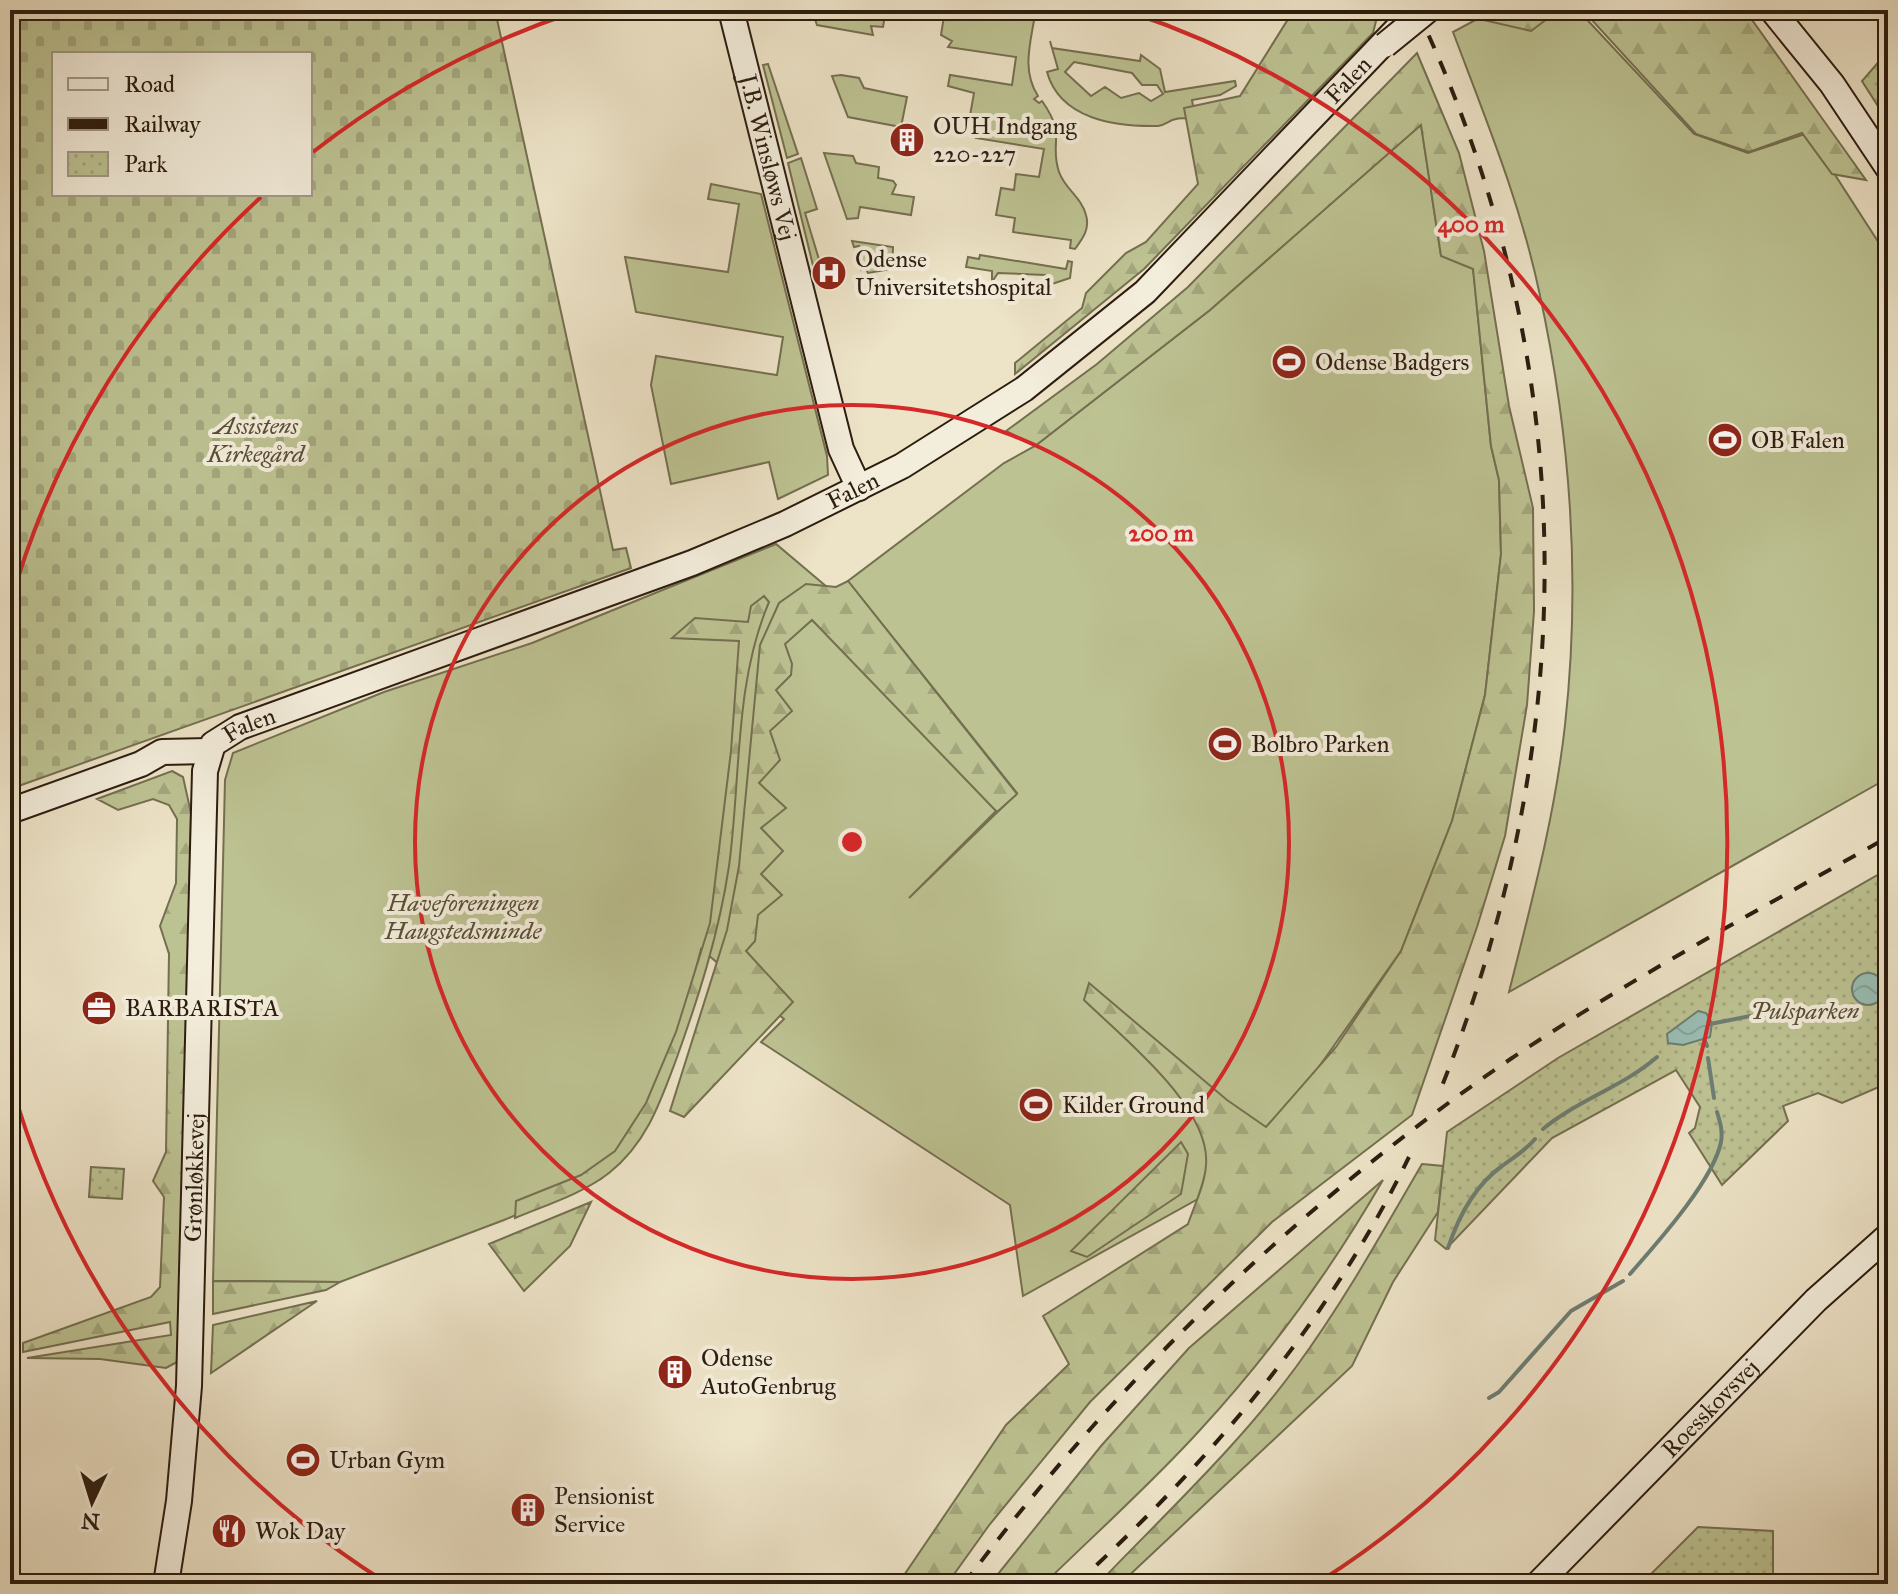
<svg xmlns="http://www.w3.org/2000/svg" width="1898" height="1594" font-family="'IM FELL Great Primer',serif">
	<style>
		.green { fill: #bdc292; stroke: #746f50; stroke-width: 2; fill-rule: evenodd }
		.forest { fill: url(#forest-firs); stroke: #746f50; stroke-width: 2 }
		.cemetery { fill: url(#cemetery-stones); stroke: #746f50; stroke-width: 2; fill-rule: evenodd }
		.park { fill: url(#park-dots); stroke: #746f50; stroke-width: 2 }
		.water { fill: url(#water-waves); stroke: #6d7d72; stroke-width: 2 }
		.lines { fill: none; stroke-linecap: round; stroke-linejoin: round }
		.stream { stroke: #6d7d72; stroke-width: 4 }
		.secondary-casing { stroke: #2c1c0f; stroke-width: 28 }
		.secondary { stroke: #f3eddb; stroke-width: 24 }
		.rail { stroke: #2c1c0f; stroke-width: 4; stroke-dasharray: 14 14; stroke-linecap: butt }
		.secondary-bridge-casing { stroke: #2c1c0f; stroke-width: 28; stroke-linecap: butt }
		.secondary-bridge { stroke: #f3eddb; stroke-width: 24 }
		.ring { fill: none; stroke: #d62828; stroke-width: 4 }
		.labels { text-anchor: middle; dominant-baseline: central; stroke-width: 8; stroke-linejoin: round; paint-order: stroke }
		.street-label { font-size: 24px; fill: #2c1c0f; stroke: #f3eddb }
		.poi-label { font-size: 24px; fill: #2c1c0f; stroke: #f3eddb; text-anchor: start }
		.park-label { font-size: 24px; font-style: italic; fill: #584e36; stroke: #f3eddb }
		.centre { fill: #d62828; stroke: #f3eddb; stroke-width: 4 }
		.ring-label { font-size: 24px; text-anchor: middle; font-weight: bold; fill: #d62828; stroke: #f3eddb; stroke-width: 8; stroke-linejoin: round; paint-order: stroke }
	</style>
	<defs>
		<pattern id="forest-firs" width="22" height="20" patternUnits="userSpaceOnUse" patternTransform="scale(2)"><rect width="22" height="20" fill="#bdc292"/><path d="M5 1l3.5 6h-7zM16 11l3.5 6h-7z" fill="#a3a67d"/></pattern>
		<pattern id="cemetery-stones" width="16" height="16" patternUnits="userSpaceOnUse" patternTransform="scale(2)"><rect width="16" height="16" fill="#bdc292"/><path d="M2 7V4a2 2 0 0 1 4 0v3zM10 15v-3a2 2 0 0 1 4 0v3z" fill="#a3a67d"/></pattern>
		<pattern id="park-dots" width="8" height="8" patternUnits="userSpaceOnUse" patternTransform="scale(2)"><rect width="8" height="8" fill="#bdc292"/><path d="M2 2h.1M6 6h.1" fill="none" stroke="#a3a67d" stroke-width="1.8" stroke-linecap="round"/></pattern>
		<pattern id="water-waves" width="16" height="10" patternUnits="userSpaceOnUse" patternTransform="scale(2)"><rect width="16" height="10" fill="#99beb4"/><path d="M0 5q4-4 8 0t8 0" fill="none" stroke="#84a39a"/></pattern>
	</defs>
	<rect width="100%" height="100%" fill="#ede3c7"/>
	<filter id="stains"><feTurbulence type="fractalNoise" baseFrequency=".0025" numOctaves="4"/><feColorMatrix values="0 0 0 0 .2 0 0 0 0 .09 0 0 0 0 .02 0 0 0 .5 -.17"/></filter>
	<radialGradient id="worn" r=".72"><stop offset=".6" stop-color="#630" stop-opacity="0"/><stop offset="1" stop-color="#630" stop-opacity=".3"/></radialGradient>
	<path class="green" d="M812,10h57v4l10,2 1,-6h6l-3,17 -12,-1 2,9 -56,-10z
		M945,10h82l8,4c-4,28 -14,56 3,82l-4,3 5,4 3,-2c25,35 7,41 17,71 6,17 23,26 27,43 4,14 -3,23 -11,34l-5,-1 1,-8 -58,-8 2,-14 -19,-3 5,-27 13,2 2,-16 23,3 5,-28 -68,-11 2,-7 -10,-4 6,-34 -26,-7 2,-11 62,10 4,-28 -68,-10 4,-6 -11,-6z
		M1494,10h84l116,124 54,19 60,-20 80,124v521l-379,214c22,-88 46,-176 56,-267 16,-144 5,-293 -26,-434 -19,-89 -54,-174 -86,-259z
		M1050,41l2,7 88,13 1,-6 19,14 5,23 70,-11 1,5 -16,9 -28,5 3,19c-6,0 -14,-2 -19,0 -7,1 -10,6 -18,7 -43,1 -98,-7 -111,-54l11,-3zM1074,62l58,11 10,12h15l6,9 -12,7 -12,-8 -18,5 -16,-11 -14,9 -26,-24z
		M768,64l30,90 -11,4 -23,-89 -1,-4z
		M841,75l18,3 5,10 43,9 -6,30 -53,-10 -16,-41z
		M1421,124l20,131 32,13 18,178 8,34 2,74 -16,141 -33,126 -51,130 -158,223 -220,122 -13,-91 -249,-163 23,-23 -83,-70 -22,85 -32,90 -46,55 -97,41 -164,62 -127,-1 12,-501 8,-27 151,-61 148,-49 244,-99 64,54 169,200 -100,100 108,-105 -169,-212 156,-118 31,-17 175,-136z
		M824,153l29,3 3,7 23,4 -1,11 15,3 3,4 -4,9 22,3 -3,18 -51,-8 -2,11 -11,1z
		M801,158l16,51 -12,4 22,73 -6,2 -3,-2 -30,-123z
		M711,184l50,10 66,262 1,19 -50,24 -9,-37 -98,22 -20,-99 5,-29 121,19 6,-38 -147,-25 -11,-55 103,15 11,-68 -31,-5z
		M852,241l41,6 -1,22 -24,4 -2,-4 -5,1 -5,-17 4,-1 -1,-6 -5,1z
		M980,255l86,14 2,-8 4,1 -2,16 -21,7 -4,-10 -47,-2 -6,9v-11l-26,-4 2,-10 11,2z"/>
	<path class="forest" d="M1288,10h98l-10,11 -3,12 -229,236 -129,105v-11l67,-55 4,-15 40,-40 20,-11 52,-58 -14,-76 56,-12 50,-80z
		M1457,10h102l-28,21 -78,-18z
		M1561,10h184l121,170 -34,-6 -30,-41 -53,19 -53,-18 -104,-114z
		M1417,53l42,100 25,98 25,155 24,102 1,103 -7,94 -22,131 -28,91 -65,188 -140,107 -182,180 -100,122 -43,60h-49l108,-159 63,-61 -26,-48 145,-92c6,-18 17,-40 18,-59 5,-58 -83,-127 -122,-165l5,-17 138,117 39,27 70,-80 65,-96 51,-130 33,-126 16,-141 -2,-74 -8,-34 -18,-177 -32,-13 -20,-131 -211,185 -175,136 -29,-15 91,-67 91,-77z
		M848,581l169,213 -20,18 -185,-192 -27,24 7,20 -1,11 -15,15 16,21 -22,20 10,29 -21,23 27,25 -25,20 22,23 -22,23 21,21 -24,20 -3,26 -9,10 47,51 -109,115 -14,-6 57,-181 12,-64 21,-221 19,-42 27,-19 30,3z
		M764,596l5,6c-35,82 -28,176 -40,264 -10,67 -30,130 -53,194 -16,43 -30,84 -67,113 -27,21 -63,32 -94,45l1,-17 65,-26 34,-24 31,-48 30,-71 34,-109 21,-172 8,-110 -67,-3 23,-20 53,4 3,-16z
		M172,771l11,6 8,36 -11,541 -3,8 -11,6 -66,-9 -73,-1 144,-23 -1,-13 -147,30v-9l128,-46 9,-10 4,-90 -11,-16 13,-29 3,-198 -9,-28 16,-43 1,-64 -8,-14 -16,-6 -35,11 -21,-11z
		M1181,1142l7,12 -7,40 -94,63 -16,-6z
		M1422,1164l21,2 -5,46 -45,70 -41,84 -232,218h-22c68,-71 140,-138 198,-217 47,-64 86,-134 126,-203z
		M1383,1180c-52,90 -112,173 -183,250 -49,54 -104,103 -156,154h-54l111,-138 88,-98z
		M591,1202l-21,44 -46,45 -35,-47z
		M213,1281l127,1 -14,8 -113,24z
		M317,1301l-106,72 2,-48z"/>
	<path class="cemetery" d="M10,10h485l118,540 13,-2 5,20 -621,221zM54,54h256v140h-256z"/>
	<path class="park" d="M1888,51v71l-26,-41z
		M1888,869v214l-46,20 -24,-10 -35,13 5,15 -66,64 -33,-52 6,-5 5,-21 -24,-37 -124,68 -106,111 -11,-9 12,-108 111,-74z
		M91,1167l33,2 -2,30 -33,-2z
		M1698,1527l75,4v53h-132z"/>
	<path class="water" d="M1852 989a16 16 0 1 1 32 0a16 16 0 1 1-32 0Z
		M1698,1011l8,2 6,10 -2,14 -27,8 -15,-2 -1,-9z"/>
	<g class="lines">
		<path class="stream" d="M1710,1024l86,-17
			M1705,1041l2,5
			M1708,1058l6,40
			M1543,1129c35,-29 81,-43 114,-72
			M1448,1248c10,-30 26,-62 54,-82 13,-10 22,-14 33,-27
			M1630,1274c27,-31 83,-93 91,-132 2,-11 -1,-20 -4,-30
			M1489,1398l10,-6 72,-81 52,-30"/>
		<defs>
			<g id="secondary">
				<path id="s1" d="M731,10l110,439 18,39"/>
				<path d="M1772,10l60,74 56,84"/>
				<path d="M10,811l131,-47 21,-12 47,-1"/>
				<path id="s2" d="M166,1584l13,-83 10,-115 16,-615 8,-27 27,-17 452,-164 93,-39 117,-58 122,-77 121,-97 251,-262"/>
				<path id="s3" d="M1538,1584l278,-284 72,-64"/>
			</g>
		</defs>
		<use href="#secondary" class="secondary-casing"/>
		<use href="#secondary" class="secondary"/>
		<path class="rail" d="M1417,10c167,353 166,727 21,1086
			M964,1584c153,-205 337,-382 548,-526 121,-81 250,-150 376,-221
			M1076,1584c135,-123 252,-261 333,-427"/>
		<defs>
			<path id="secondary-bridge" d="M1385,45l43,-35"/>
		</defs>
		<use href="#secondary-bridge" class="secondary-bridge-casing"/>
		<use href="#secondary-bridge" class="secondary-bridge"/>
	</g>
	<g class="ring">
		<circle cx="852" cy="842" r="437"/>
		<path d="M382 1580A875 875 0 0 1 11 1083M11 601A875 875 0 0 1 261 197M313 152A875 875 0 0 1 574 12M1130 12A875 875 0 0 1 1322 1580"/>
	</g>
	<defs>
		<symbol id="building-disc" viewBox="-11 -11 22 22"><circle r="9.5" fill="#8f2418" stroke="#f3eddb"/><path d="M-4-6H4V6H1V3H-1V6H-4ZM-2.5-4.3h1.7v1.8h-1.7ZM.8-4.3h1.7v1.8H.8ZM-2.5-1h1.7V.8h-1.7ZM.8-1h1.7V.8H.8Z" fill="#fff"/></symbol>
		<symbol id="hospital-disc" viewBox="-11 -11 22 22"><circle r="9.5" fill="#8f2418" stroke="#f3eddb"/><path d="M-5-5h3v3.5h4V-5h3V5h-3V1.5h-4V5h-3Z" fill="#fff"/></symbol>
		<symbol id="stadium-disc" viewBox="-11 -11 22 22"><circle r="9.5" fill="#8f2418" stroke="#f3eddb"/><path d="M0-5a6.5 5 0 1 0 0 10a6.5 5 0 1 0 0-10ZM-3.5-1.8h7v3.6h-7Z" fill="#fff"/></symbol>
		<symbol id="office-disc" viewBox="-11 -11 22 22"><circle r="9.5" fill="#8f2418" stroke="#f3eddb"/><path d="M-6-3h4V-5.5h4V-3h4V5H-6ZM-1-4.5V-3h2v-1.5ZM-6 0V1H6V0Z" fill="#fff"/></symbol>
		<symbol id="restaurant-disc" viewBox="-11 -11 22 22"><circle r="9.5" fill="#8f2418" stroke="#f3eddb"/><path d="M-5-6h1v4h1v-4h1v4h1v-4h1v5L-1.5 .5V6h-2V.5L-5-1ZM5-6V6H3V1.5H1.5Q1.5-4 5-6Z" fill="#fff"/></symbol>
	</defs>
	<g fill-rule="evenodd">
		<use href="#building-disc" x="887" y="120" width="40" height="40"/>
		<use href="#hospital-disc" x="809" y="253" width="40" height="40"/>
		<use href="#stadium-disc" x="1269" y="342" width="40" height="40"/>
		<use href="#stadium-disc" x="1705" y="420" width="40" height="40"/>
		<use href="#stadium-disc" x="1205" y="724" width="40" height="40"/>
		<use href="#office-disc" x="79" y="988" width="40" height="40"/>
		<use href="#stadium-disc" x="1016" y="1085" width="40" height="40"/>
		<use href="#building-disc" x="655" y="1352" width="40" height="40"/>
		<use href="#stadium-disc" x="283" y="1440" width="40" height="40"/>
		<use href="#building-disc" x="508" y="1490" width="40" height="40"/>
		<use href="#restaurant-disc" x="209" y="1511" width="40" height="40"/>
	</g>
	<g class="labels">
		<g class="street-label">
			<text stroke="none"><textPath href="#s2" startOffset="2180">Falen</textPath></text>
			<text stroke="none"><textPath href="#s1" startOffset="152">J.B. Winsløws Vej</textPath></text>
			<text stroke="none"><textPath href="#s2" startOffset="1532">Falen</textPath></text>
			<text stroke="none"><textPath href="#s2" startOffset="884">Falen</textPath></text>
			<text stroke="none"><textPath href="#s2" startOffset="408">Grønløkkevej</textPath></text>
			<text stroke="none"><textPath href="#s3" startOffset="246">Roesskovsvej</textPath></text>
		</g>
		<g class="poi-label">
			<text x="933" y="126">OUH Indgang<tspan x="933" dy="28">220-227</tspan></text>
			<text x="855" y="259">Odense<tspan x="855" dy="28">Universitetshospital</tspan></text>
			<text x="1315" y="362">Odense Badgers</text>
			<text x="1751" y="440">OB Falen</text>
			<text x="1251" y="744">Bolbro Parken</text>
			<text x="125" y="1008">BARBARISTA</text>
			<text x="1062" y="1105">Kilder Ground</text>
			<text x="701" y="1358">Odense<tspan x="701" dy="28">AutoGenbrug</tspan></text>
			<text x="329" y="1460">Urban Gym</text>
			<text x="554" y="1496">Pensionist<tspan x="554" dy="28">Service</tspan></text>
			<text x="255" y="1531">Wok Day</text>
		</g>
		<g class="park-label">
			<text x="256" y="426">Assistens<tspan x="256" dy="28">Kirkegård</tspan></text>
			<text x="463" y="903">Haveforeningen<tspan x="463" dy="28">Haugstedsminde</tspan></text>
			<text x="1805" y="1011">Pulsparken</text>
		</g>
	</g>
	<circle cx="852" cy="842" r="12" class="centre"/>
	<g class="ring-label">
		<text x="1471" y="232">400 m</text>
		<text x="1161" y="541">200 m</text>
	</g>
	<rect width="1898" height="1594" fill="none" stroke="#ede3c7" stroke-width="40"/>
	<rect x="12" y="12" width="1874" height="1570" fill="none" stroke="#2c1c0f" stroke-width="4"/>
	<rect x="20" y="20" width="1858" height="1554" fill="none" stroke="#2c1c0f" stroke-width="2"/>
	<rect x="52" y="52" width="260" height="144" fill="#f3eddb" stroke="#a39989" stroke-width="2"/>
	<rect x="68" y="78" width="40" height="12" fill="#f3eddb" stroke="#a39989" stroke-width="2"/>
	<text x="124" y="92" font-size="24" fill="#2c1c0f">Road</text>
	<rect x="68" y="118" width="40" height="12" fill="#2c1c0f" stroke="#a39989" stroke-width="2"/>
	<text x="124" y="132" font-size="24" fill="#2c1c0f">Railway</text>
	<rect x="68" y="152" width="40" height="24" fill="url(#park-dots)" stroke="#a39989" stroke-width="2"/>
	<text x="124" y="172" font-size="24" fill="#2c1c0f">Park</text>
	<g transform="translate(92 1502) rotate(184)" stroke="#f3eddb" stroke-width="6" paint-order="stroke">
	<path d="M0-6L14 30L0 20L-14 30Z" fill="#2c1c0f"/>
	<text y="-12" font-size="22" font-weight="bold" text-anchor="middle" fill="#2c1c0f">N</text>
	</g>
	<rect width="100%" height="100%" filter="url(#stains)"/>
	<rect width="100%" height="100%" fill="url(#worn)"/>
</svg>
